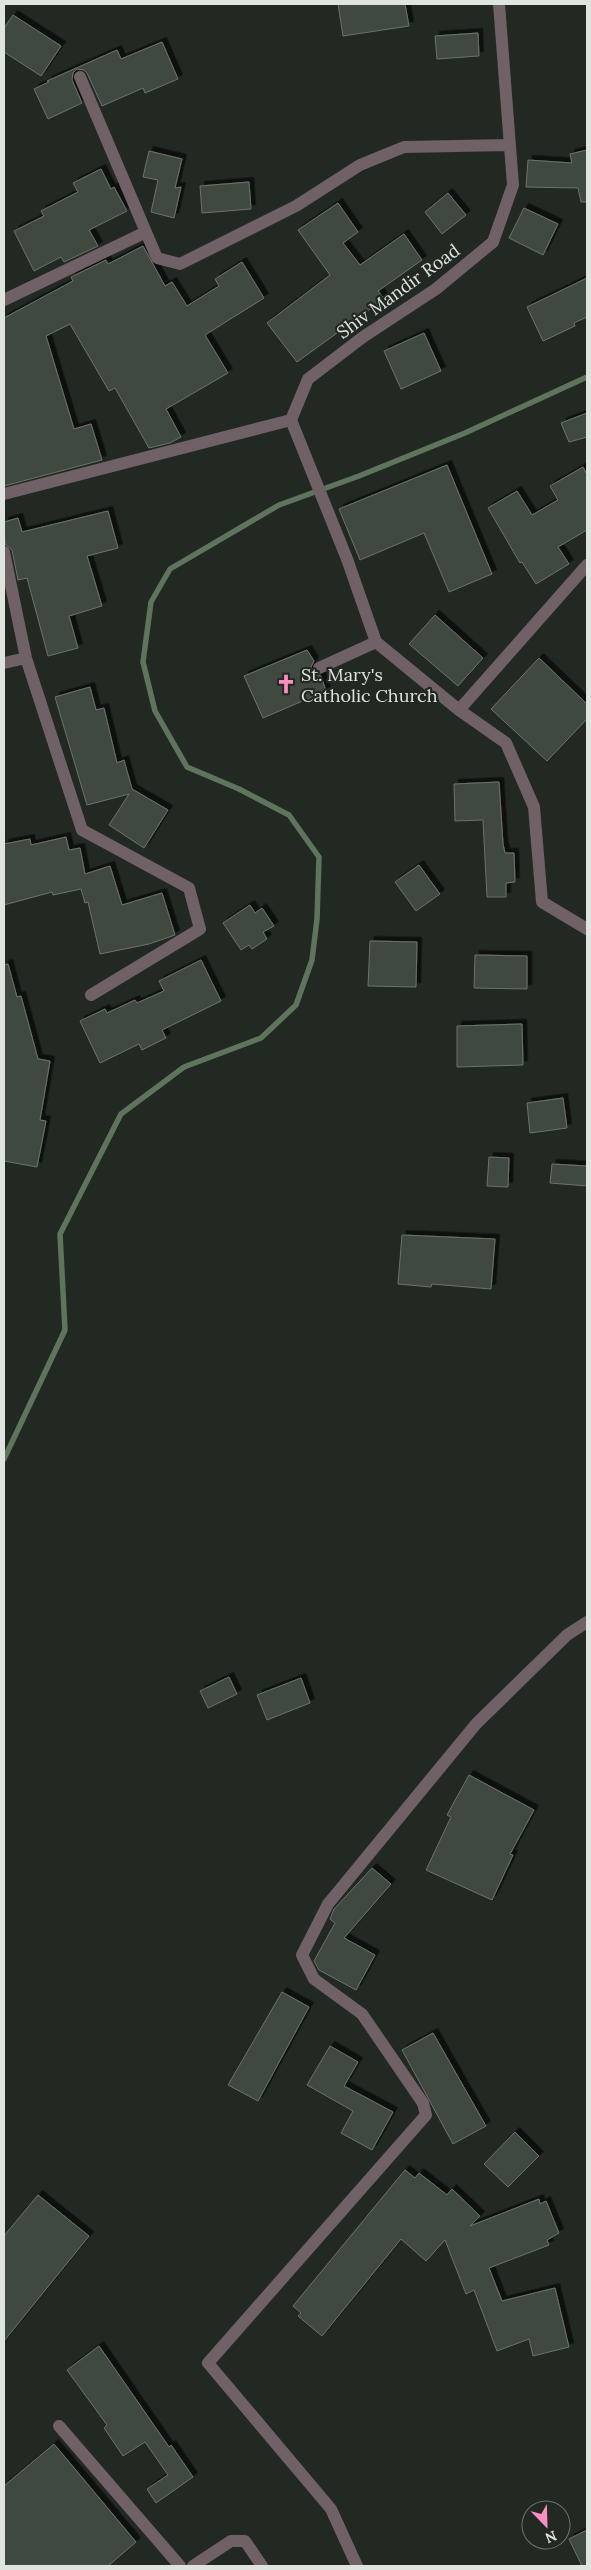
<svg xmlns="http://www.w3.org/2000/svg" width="591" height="2570" font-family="Lora,serif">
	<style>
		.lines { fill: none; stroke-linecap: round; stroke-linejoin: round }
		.stream { stroke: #5e745d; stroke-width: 5.5 }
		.building { fill: #414941; stroke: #6b736b; filter: url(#shadow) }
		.minor { stroke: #6f6166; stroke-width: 12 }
		.labels { text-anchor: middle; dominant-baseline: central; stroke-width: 4.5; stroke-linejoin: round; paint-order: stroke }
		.street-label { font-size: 18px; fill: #e0e4df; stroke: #222822 }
		.poi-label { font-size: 18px; fill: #e0e4df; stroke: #222822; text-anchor: start }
	</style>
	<defs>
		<filter id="shadow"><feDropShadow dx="4.5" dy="-4.5" stdDeviation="0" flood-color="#0009"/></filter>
	</defs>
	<rect width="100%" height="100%" fill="#222822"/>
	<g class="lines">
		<path class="stream" d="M4,1459l61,-129 -5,-96 61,-120 63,-47 77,-29 35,-33 16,-45 5,-41 2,-62 -30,-42 -50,-26 -52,-22 -32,-56 -12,-49 8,-60 19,-33 109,-64 80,-29 106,-43 122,-56"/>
	</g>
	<path class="building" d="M338,4h67l4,22 -66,10z
		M13,15l48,31 -20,30 -37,-24v-24z
		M478,33l1,23 -42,3 -2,-23z
		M162,42l16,37 -33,14 -2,-5 -41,18 -15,-33 -3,-3 -7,-1 -4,4 -1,7 10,23 -34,16 -14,-30 15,-7 -2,-1 70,-31 4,9z
		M587,150v52h-6l-3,-14 -52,-1 2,-27 44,3 -2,-9z
		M149,151l33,8 -7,29 6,-1 -7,31 -23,-6 7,-32 -15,-3z
		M101,169l10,20 3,-2 13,24 -38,19 9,16 -34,16 -3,-5 -27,14 -20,-40 30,-15 -3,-5 37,-19 -5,-9z
		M249,182l2,27 -49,4 -2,-27z
		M448,193l18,22 -24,19 -17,-22z
		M338,203l20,29 -15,11 17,22 44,-31 18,26 -44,31 6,8 -87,63 -30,-39 63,-48 -32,-45z
		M524,208l34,16 -15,31 -34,-17z
		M143,246l22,40 7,-4 15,24 32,-20 -4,-7 27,-17 22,36 -59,37 23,38 -62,36 15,28 -11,6 -21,5 -34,-60 -6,3 -39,-67 -24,12 28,93 17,-5 11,36 -98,26v-168l69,-37 -2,-4 35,-17 2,4z
		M587,278v39l-13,6 1,3 -32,15 -16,-34z
		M424,333l17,38 -40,18 -17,-38z
		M587,413v24l-18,5 -8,-19z
		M447,465l45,109 -43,18 -25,-59 -64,27 -21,-51z
		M583,467l4,8v55l-29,17 11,17 -33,20 -14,-22 -2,1 -32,-55 29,-17 15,24 26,-15 -8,-14z
		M108,511l10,37 -31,8 15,50 -33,10 9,32 -30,8 -21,-78 -9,2 -6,-30 -7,-6 -1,-22 14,-4 4,14z
		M435,615l48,43 -25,28 -49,-42z
		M307,650l7,11 -3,6 1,5 9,4 5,15 -63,27 -19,-42z
		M539,658l48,46v15l-40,42 -56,-52z
		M90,687l6,23 8,-2 13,55 7,-3 8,29 36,21 -24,38 -35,-23 20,-31 -42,11 -32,-108z
		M499,782l4,62 2,9h9l1,29 -9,1v14h-19l-4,-77 -28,1 -1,-37z
		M66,837l3,13 11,-2 5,26 25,-8 12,39 40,-12 13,42 -26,9 -49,10 -12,-52 -3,1 -4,-14 -28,6 -1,-3 -48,13v-61l26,-5 1,6z
		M419,865l21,29 -24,17 -21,-29z
		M250,905l5,8 7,-5 12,18 -11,6 4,7 -15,10 -3,-4 -8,5 -18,-27z
		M370,941l47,1 -1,45 -48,-1z
		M475,955l52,1v33l-53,-1z
		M201,960l20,41 -59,29 4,8 -24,12 -3,-6 -39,19 -20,-42 25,-12 2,4 28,-13 2,3 27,-12 -5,-10z
		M8,964l9,33 4,-1 17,63 12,2 -10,59 6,1 -9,46 -33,-6v-196z
		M522,1024l1,41 -66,2v-41z
		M563,1098l4,30 -37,5 -3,-30z
		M489,1157l20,1 -1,29 -21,-1z
		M552,1164l35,2v20l-37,-3z
		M402,1235l93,4 -4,50 -59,-5 -1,3 -33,-3z
		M229,1677l8,17 -29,14 -8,-17z
		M301,1678l9,25 -43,17 -10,-25z
		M469,1775l65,35 -24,44 3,1 -21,45 -66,-30 25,-53 -4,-2z
		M372,1868l19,16 -47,54 31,17 -19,35 -37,-20 -5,-9 21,-38 -5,-4 4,-10z
		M282,1992l27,15 -51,94 -30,-16z
		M433,2033l53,93 -33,18 -51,-94z
		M330,2046l28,16 -14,24 49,26 -21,38 -31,-17 12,-22 -46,-26z
		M515,2132l24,24 -31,31 -24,-23z
		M405,2170l10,8 4,-5 28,22 5,-6 28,27 -10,10 69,-27 1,5 6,-3 13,32 -12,7 2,5 -60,23 13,33 53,-13 14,59 -36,9 -4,-17 -32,12 -23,-61 -8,4 -21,-54 -19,21 -25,-22 -79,97 -24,-20 3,-3 -8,-7z
		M38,2195l51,41 -85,105v-105z
		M99,2346l70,101 2,-2 22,32 -37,26 -9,-14 21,-14 -23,-33 -22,14 -19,-28 3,-3 -40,-55z
		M54,2444l82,98 -28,24h-104v-80z
		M587,2530v36h-5l-13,-27z"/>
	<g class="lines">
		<path class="minor" d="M80,77l77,181 23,6 116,-58 64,-41 44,-18 105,-2
			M4,300l142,-68
			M291,420l56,139 29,83 83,68 47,33 28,64 8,95 45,27
			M291,420l17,-41 55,-42 73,-48 57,-47 20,-57 -14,-181
			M4,494l287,-74
			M4,552l22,106 56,172 107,58 11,41 -109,66
			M4,663l22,-5
			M319,668l57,-26
			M459,710l128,-145
			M59,2426l121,140
			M193,2566l38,-25h14l17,25
			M357,2566l-26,-57 -123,-146 218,-248 -3,-12 -61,-89 -48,-35 -12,-24 26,-51 148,-180 91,-89 20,-13"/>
	</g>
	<defs>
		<symbol id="church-bare" viewBox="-9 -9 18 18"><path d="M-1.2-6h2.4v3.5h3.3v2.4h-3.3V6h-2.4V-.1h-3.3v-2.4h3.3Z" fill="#fd8ec0" stroke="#222822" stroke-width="2.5" paint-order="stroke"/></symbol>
	</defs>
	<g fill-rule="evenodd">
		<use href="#church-bare" x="272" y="670" width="28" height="28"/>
	</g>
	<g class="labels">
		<g class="street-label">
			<text transform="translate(398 291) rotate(-36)">Shiv Mandir Road</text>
		</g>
		<g class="poi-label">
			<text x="301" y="674">St. Mary's<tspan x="301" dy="21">Catholic Church</tspan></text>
		</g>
	</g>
	<rect width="591" height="2570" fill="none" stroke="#e0e4df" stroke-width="10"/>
	<g transform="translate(546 2525) rotate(157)"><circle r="24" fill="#222822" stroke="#6e736e"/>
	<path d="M0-4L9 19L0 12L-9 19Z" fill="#fd8ec0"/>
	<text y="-8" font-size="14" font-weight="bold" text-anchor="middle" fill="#e0e4df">N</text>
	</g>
</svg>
